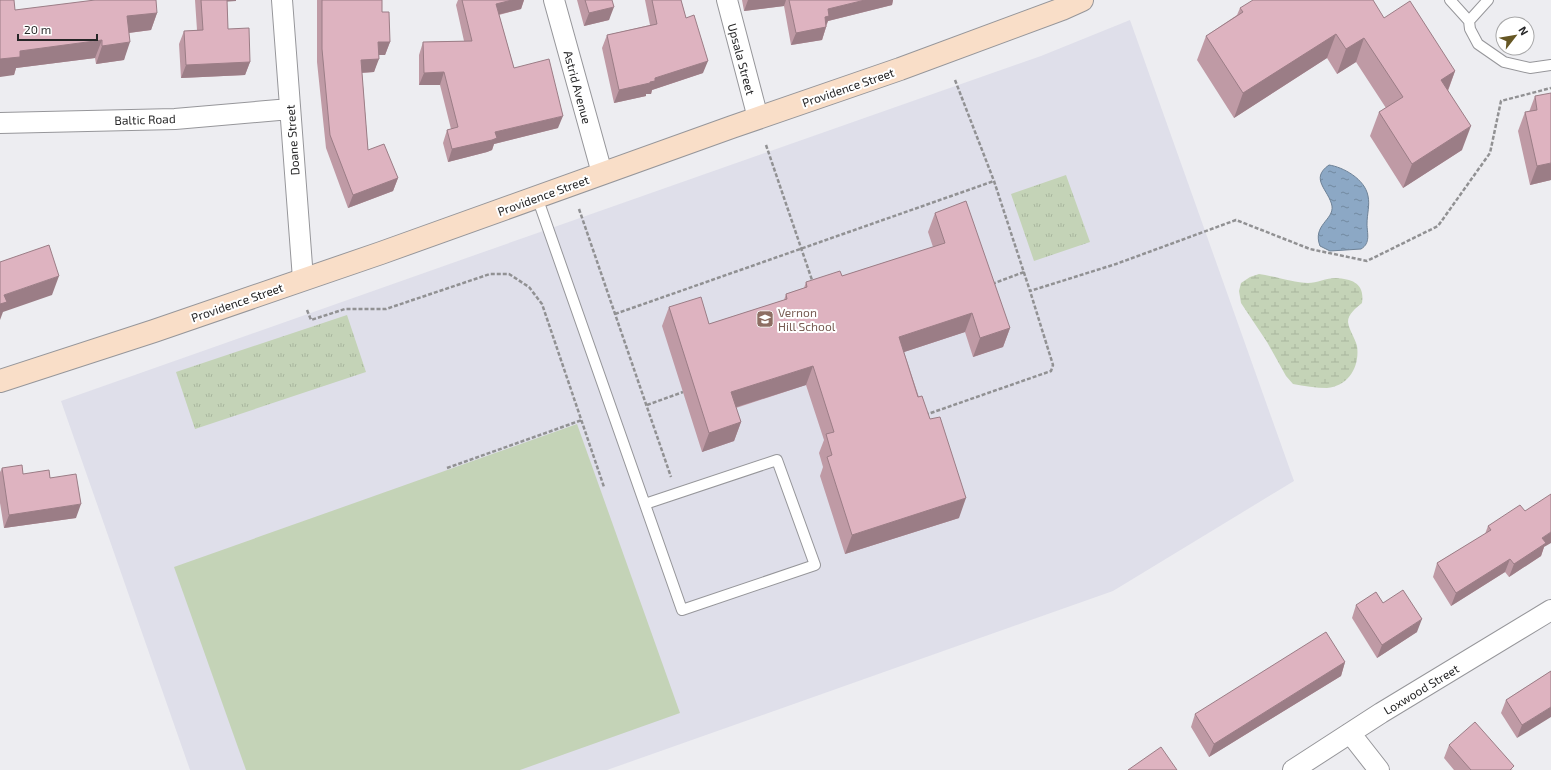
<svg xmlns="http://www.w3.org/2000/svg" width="1551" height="770" font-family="'Exo 2',sans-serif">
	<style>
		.built { fill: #dfdfea }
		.green { fill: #c4d3b7 }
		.wetland { fill: url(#wetland-marsh) }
		.park { fill: url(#park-tufts) }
		.water { fill: url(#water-ripples); stroke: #6d8196 }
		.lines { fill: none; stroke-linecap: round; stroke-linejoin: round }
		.lane-casing { stroke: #96969a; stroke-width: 12 }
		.street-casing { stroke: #96969a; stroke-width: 22 }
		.secondary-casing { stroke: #96969a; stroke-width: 24 }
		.path { stroke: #919193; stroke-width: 2.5; stroke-dasharray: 4 2; stroke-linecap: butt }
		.lane { stroke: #fff; stroke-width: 10 }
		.street { stroke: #fff; stroke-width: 20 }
		.secondary { stroke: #f9dec8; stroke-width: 22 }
		.wall { fill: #bf9aa5 }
		.shaded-wall { fill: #9b7d86 }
		.building { fill: #deb3c0; stroke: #9b7d86 }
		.labels { text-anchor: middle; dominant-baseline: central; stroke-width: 4; stroke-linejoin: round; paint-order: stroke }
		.street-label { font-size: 12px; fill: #262627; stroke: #fff }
		.education-label { font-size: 12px; fill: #785e54; stroke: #fff; text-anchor: start }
	</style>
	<defs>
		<pattern id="wetland-marsh" width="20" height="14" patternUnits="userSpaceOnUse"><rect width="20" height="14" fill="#c4d3b7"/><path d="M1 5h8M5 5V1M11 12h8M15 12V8" fill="none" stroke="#a8b59d"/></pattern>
		<pattern id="park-tufts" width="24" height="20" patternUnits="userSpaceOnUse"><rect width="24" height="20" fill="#c4d3b7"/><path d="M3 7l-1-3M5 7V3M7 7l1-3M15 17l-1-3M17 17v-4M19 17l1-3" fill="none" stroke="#a8b59d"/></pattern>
		<pattern id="water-ripples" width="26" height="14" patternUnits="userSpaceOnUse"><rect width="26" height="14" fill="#8ca8c5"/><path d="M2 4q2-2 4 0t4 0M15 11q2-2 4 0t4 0" fill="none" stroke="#7289a0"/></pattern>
	</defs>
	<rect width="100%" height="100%" fill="#ededf1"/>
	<path class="built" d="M1130,20l164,461 -181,110 -506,179h-417l-129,-369 465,-164 515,-181z"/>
	<path class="green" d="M577,424l103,289 -160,57h-274l-72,-203z"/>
	<path class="wetland" d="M1259,274c14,2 36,9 49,9 9,0 18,-5 28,-5 17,1 29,6 26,25 -6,5 -14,11 -14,19 1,8 7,16 9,24 3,20 -8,40 -30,42 -11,0 -23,-2 -34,-4l-7,-8 -19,-34 -26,-39 -2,-12 2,-8 9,-6z"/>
	<path class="park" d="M1066,175l24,67 -56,19 -23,-67z
		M347,315l19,57 -171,57 -19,-57z"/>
	<path class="water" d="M1329,165c14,2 36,14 39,31 2,9 -1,18 -1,28 0,9 4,19 -6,25l-31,2 -10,-5c-8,-21 14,-26 12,-40 -3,-16 -23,-27 -3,-41z"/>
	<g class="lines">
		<defs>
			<path id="lane" d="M1450,0l19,21
				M1488,0l-19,21 1,8 8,15 26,18 26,6 21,-3
				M537,197l145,413 133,-45 -38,-105 -132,44"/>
			<path id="street" d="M282,0l21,279
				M554,0l48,173
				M727,0l31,118
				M0,123l175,-4 115,-10
				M1350,733l29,37
				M1293,770l88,-57 170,-103"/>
			<path id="secondary" d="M0,381l154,-50 227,-78 351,-126 168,-58 162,-60 20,-9"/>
		</defs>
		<use href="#lane" class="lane-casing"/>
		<use href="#street" class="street-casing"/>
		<use href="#secondary" class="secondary-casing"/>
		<path class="path" d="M955,80l39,101 36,110 86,-27 120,-44 74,29 57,12 71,-35 52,-73 11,-52 50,-13
			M766,145l47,138
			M579,209l92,268
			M992,284l32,-12
			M307,310l4,10 34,-11h41l104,-35h19l20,13 13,17 62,183
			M615,314l379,-133
			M647,405l36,-13
			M925,415l126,-44 2,-6 -23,-74
			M447,468l135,-48"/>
		<use href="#lane" class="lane"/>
		<use href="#street" class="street"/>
		<use href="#secondary" class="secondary"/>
	</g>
	<path class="wall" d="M195,0h41v1h-9l1,28 22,33 -5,13 -64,3 -2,-34 5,-13 13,-1z
		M317,0h65v12l8,30 -5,13h-6l-5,17 -12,1 6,77 30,28 -5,13 -45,17 -22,-60 -9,-86z
		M458,0h66l-3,9 -22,6 15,53 44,60 -64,16 -2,6 -5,2 -39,10 -5,-19 4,-13 4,-1 -11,-44h-21v-30l4,-13 41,-1 -8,-36z
		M577,0h35l-3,20 -25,6z
		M645,0h36l5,18 17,55 -51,17 -1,4h-5v2l-32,7 -12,-55 5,-13 43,-10z
		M742,0h151l-1,5 -64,16 -6,19 -31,5 -7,-39 -40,5z
		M1240,8l144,10 71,53 -7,20 14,59 -59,38 -33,-52 9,-24 7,-4 -30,-46 -19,12 -10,-16 -93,60 -37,-58 9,-24 31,-21z
		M15,10l142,3 -6,17 -22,3 -5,27 -28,4 -1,-6 -79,10 -2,7z
		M1535,96l16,84 -21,5 -12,-54 7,-19h4z
		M935,213l75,115 -7,19 -30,10 -8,-25 -61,20 55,166 -114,36 -25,-78 3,-9 -4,-14 5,-13 -18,-55 -70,23 5,14 -7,19 -32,11 -40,-126 7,-19 40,17 75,-24 2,-6 18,-6 2,-6 36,-6 91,-29 -5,-15z
		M2,468l21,6 27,4 26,40 -72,10 -4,-25v-31z
		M1488,526l56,21 -3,9 -32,21 -4,-5 -54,34 -18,-29 4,-14 48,-29z
		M1356,605l61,27 -40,26 -25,-40z
		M1345,662l-4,14 -132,81 -18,-30 4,-13z
		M1551,671l-34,67 -16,-25 5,-13z
		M1449,745l64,25h-59l-10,-12z"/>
	<path class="shaded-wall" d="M223,0h13v1l-14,1z
		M512,0h12l-3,9 -29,7 4,-12z
		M748,0h38l-2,6 -40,5z
		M865,0h28l-1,5 -64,16 -3,6h1l-4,13 -31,5 5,-12 32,-24z
		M614,7l-5,13 -25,6 5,-13z
		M157,13l-6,17 -31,4 7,-18z
		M1336,34l-9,24 -93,60 9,-25z
		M1364,38l-8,24 -19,12 9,-25z
		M102,40l-7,18 -79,10 -2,7 -14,2v-18l20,-8z
		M130,42l-6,18 -28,4 6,-18z
		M378,42h12l-5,13h-11z
		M379,59l-5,13 -18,1 5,-13z
		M708,61l-5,12 -51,17 -1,4h-5v2l-32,7 5,-13 31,-8 5,-4z
		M250,62l-5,13 -64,3 5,-13z
		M1455,71l-9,24 -5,-15z
		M444,72l-4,13h-21l5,-12z
		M563,116l-5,12 -64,16 -2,6 -5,2 -39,10 4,-13 43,-17z
		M1471,126l-9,24 -59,38 9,-24z
		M1551,163v17l-21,5 7,-19z
		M398,178l-5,13 -45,17 5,-13z
		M59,276l-7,19 -49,17 -3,8v-16l4,-9z
		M972,313l-7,19 -73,24 7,-19z
		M1010,328l-7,19 -30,10 7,-19z
		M813,366l-7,19 -82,26 7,-19z
		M741,422l-7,19 -32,11 7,-19z
		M966,498l-7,20 -114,36 7,-19z
		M81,504l-5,14 -72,10 5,-13z
		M1551,532v11l-7,4 -3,9 -32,21 5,-13 28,-26z
		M1510,559l-5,13 -54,34 5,-13z
		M1422,619l-5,13 -40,26 5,-13z
		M1345,662l-4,14 -132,81 5,-13z
		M1551,707v10l-34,21 5,-13z"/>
	<path class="building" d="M0,0h14l1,10 80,-10h61l1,13 -30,3 3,26 -28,4v-6l-82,11v6l-20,2z
		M201,0h26l1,29 21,-1 1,34 -64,3 -2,-34 19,-1z
		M322,0h60v12h7l1,30h-12l1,17 -18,1 7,90 16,-6 14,34 -45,17 -23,-60 -8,-86z
		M462,0h50l-16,4 18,64 35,-9 14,57 -68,16 2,6 -5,2 -40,9 -5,-19 11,-3 -14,-55 -20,1 -1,-31 49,-1z
		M585,0h27l2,7 -25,6z
		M652,0h29l5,18 8,-3 14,46 -53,17v3l-5,1v1l-31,7 -12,-55 50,-11z
		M789,0h76l-37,9 1,7 -4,1 1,10 -30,6z
		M1253,0h120l11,18 26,-17 45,70 -14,9 30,46 -59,38 -33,-52 24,-15 -39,-59 -18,11 -10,-15 -93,59 -37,-57 37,-24 -3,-4z
		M1551,93v70l-14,3 -12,-54 12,-2 -2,-14z
		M966,201l44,127 -30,10 -8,-25 -73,24 19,60 4,-1 8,23 10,-2 26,81 -114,37 -25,-78 5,-2 -6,-21 8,-2 -21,-66 -82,26 10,30 -32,11 -40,-126 32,-10 8,27 78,-25 -1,-5 21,-7 -1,-5 34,-11 2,5 103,-33 -10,-30z
		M49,245l10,31 -55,19 3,7 -7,2v-42z
		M22,465l1,9 26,-4 1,8 26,-4 5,30 -72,11 -7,-47z
		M1551,494v38l-9,6 4,5 -32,21 -4,-5 -54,34 -19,-30 54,-33 -3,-4 32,-21 5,6z
		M1403,590l19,29 -40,26 -26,-40 20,-13 7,11z
		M1326,632l19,30 -131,82 -19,-30z
		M1551,671v36l-29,18 -16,-25z
		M1475,722l39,44 -4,4h-39l-22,-25z
		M1161,747l16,23h-49z"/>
	<defs>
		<symbol id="school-square" viewBox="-11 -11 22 22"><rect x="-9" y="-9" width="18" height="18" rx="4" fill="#8d6e63" stroke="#fff"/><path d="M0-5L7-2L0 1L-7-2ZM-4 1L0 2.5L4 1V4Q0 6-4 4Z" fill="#fff"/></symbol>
	</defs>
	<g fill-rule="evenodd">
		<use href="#school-square" x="755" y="309" width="20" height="20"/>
	</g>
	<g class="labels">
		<g class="street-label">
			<text transform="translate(742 59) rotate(75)">Upsala Street</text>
			<text transform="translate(578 87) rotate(75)">Astrid Avenue</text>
			<text transform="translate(848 87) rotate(-19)">Providence Street</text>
			<text transform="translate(145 119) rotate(-2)">Baltic Road</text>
			<text transform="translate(292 140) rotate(-94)">Doane Street</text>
			<text transform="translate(543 195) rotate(-20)">Providence Street</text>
			<text transform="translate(237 302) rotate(-19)">Providence Street</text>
			<text transform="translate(1421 689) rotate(-31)">Loxwood Street</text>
		</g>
		<g class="education-label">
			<text x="778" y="312">Vernon<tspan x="778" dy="14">Hill School</tspan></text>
		</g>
	</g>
	<g transform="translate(1515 36) rotate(59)"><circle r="19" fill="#ffffff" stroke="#a8a8a9"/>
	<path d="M0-3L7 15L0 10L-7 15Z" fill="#665724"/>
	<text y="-6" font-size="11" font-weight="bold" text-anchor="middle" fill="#262627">N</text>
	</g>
	<path d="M18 34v6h79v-6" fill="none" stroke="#262627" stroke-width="2"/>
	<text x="24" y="34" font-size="12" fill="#262627" stroke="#ffffff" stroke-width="3" paint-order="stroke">20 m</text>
</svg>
